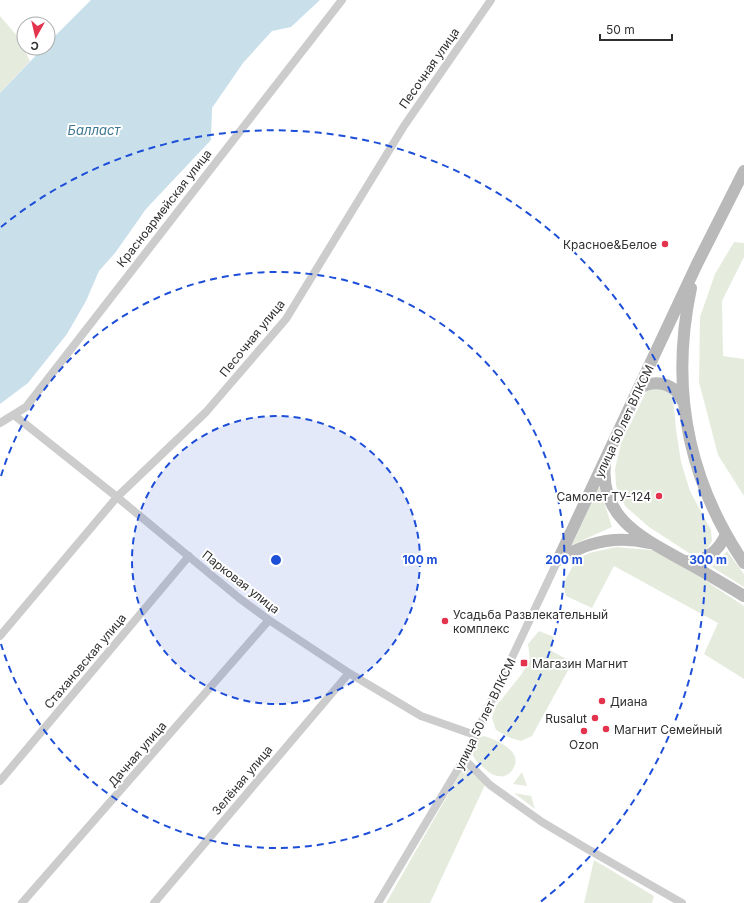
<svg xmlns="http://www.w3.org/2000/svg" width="744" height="903" font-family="Inter,sans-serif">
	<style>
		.green { fill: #e6ecdd }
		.water { fill: #c9e0eb }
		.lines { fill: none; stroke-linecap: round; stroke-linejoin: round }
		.street { stroke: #ccc; stroke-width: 8 }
		.secondary { stroke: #b9b9b9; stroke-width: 12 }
		.ring { fill: none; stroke: #1d4ed8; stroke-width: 2; stroke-dasharray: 7 5 }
		.poi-dot { fill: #e3334d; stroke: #fff; stroke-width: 1.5 }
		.labels { text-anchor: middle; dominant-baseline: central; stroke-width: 4; stroke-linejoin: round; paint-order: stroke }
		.street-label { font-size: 12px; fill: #2f2f2f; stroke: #fff }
		.poi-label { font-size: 12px; fill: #2f2f2f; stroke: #fff; text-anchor: start }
		.water-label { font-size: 13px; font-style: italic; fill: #3d7690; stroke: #fff }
		.centre { fill: #1d4ed8; stroke: #fff; stroke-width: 2 }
		.ring-label { font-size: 12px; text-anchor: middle; font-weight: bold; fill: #1d4ed8; stroke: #fff; stroke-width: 4; stroke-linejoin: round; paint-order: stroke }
	</style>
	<rect width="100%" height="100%" fill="#fff"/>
	<path class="green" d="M0,16l18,21 12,24 -30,32z
		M734,242l10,1v14l-22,44 1,55 21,3v137l-26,-41 -19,-73 1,-65 15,-43z
		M656,388l10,2 7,8 3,31 5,33 9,29 21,39 1,11 -5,8 -8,4h-10l-40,-26 -24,-21 -9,-20 -1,-17 6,-26 25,-51z
		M599,486l13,41 -40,18z
		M616,547l36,3 28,14 64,42v73l-40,-25 14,-31 -104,-57 -22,42 -26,-12 -3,-12 13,-24 13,-7z
		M727,551l17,23v13l-32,-20z
		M539,631l15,6 -4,13 18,10 3,5 -39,71 -11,5 -11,-3 -14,-8 -4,-12 4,-12 25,-31 9,-15 -2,-16z
		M484,736c10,3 27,10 31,21 3,10 -7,22 -17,19 -7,-1 -11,-5 -16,-10 -11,-10 -12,-13 -7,-27z
		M465,765l20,20 -55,118h-44z
		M522,772l5,14 -14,-2z
		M514,793l17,3 4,13z
		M594,860l60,36 -2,7h-68z"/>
	<path class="water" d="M91,0h229l-29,27 -19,4 -29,32 -31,45 -1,32 -65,69 -31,44 -16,18 -13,30 -19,33 -39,49 -28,21v-311l43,-45h5v-5z"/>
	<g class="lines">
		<path class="street" d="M14,415l103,82 122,101 30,22 80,53 72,43 54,19
			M0,423l26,-16 316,-407
			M0,636l117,-139 89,-85 80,-93 118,-193 87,-126
			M464,759l26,26 52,37 42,25 98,56
			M0,781l189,-225
			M22,903l247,-283
			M154,903l195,-230
			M378,903l86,-144 94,-199"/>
		<path class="secondary" d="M691,288c-21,99 -4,191 53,275
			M638,389c17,-11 37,-6 45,13
			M605,464c-6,54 39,75 79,97 20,11 40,23 60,35
			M558,560l139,-296 47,-93
			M558,560c28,-18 58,-25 91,-17
			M685,561c19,2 34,-10 41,-27"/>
	</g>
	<circle cx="276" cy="560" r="144" fill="#1d4ed8" fill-opacity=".12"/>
	<g class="ring">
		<circle cx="276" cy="560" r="144"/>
		<path d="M1 476A288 288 0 1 1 1 644"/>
		<path d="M1 227A432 432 0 1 1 539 903"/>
	</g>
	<g class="poi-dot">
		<circle cx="665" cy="244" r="4"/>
		<circle cx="659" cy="496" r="4"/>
		<circle cx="445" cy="621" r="4"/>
		<rect x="520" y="659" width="8" height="8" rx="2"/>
		<circle cx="602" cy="701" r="4"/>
		<circle cx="595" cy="718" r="4"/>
		<circle cx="606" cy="729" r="4"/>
		<circle cx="584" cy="731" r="4"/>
	</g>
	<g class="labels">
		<g class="street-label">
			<text transform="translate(429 68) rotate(-55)">Песочная улица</text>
			<text transform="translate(164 208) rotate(-52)">Красноармейская улица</text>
			<text transform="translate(252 338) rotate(-51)">Песочная улица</text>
			<text transform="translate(624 421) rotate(-65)">улица 50 лет ВЛКСМ</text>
			<text transform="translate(241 582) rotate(38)">Парковая улица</text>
			<text transform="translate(85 661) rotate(-50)">Стахановская улица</text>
			<text transform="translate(485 714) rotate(-64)">улица 50 лет ВЛКСМ</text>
			<text transform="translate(137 754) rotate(-49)">Дачная улица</text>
			<text transform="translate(242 780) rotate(-50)">Зелёная улица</text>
		</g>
		<g class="poi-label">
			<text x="657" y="244" text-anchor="end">Красное&amp;Белое</text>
			<text x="651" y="496" text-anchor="end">Самолет ТУ-124</text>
			<text x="453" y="614">Усадьба Развлекательный<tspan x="453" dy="14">комплекс</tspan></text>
			<text x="532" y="663">Магазин Магнит</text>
			<text x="610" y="701">Диана</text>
			<text x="587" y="718" text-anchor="end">Rusalut</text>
			<text x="614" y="729">Магнит Семейный</text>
			<text x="584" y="744" text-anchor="middle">Ozon</text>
		</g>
		<g class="water-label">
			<text x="94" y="130">Балласт</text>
		</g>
	</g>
	<circle cx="276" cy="560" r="6" class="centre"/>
	<g class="ring-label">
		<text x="420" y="564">100 m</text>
		<text x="564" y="564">200 m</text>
		<text x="708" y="564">300 m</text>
	</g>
	<g transform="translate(36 36) rotate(188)"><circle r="19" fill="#ffffff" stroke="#acacac"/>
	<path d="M0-3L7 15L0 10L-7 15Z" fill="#e3334d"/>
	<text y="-6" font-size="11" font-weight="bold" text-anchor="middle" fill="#2f2f2f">С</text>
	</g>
	<path d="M600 34v6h72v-6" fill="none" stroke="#2f2f2f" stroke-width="2"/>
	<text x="606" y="34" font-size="12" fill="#2f2f2f" stroke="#ffffff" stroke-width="3" paint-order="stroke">50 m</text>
</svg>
